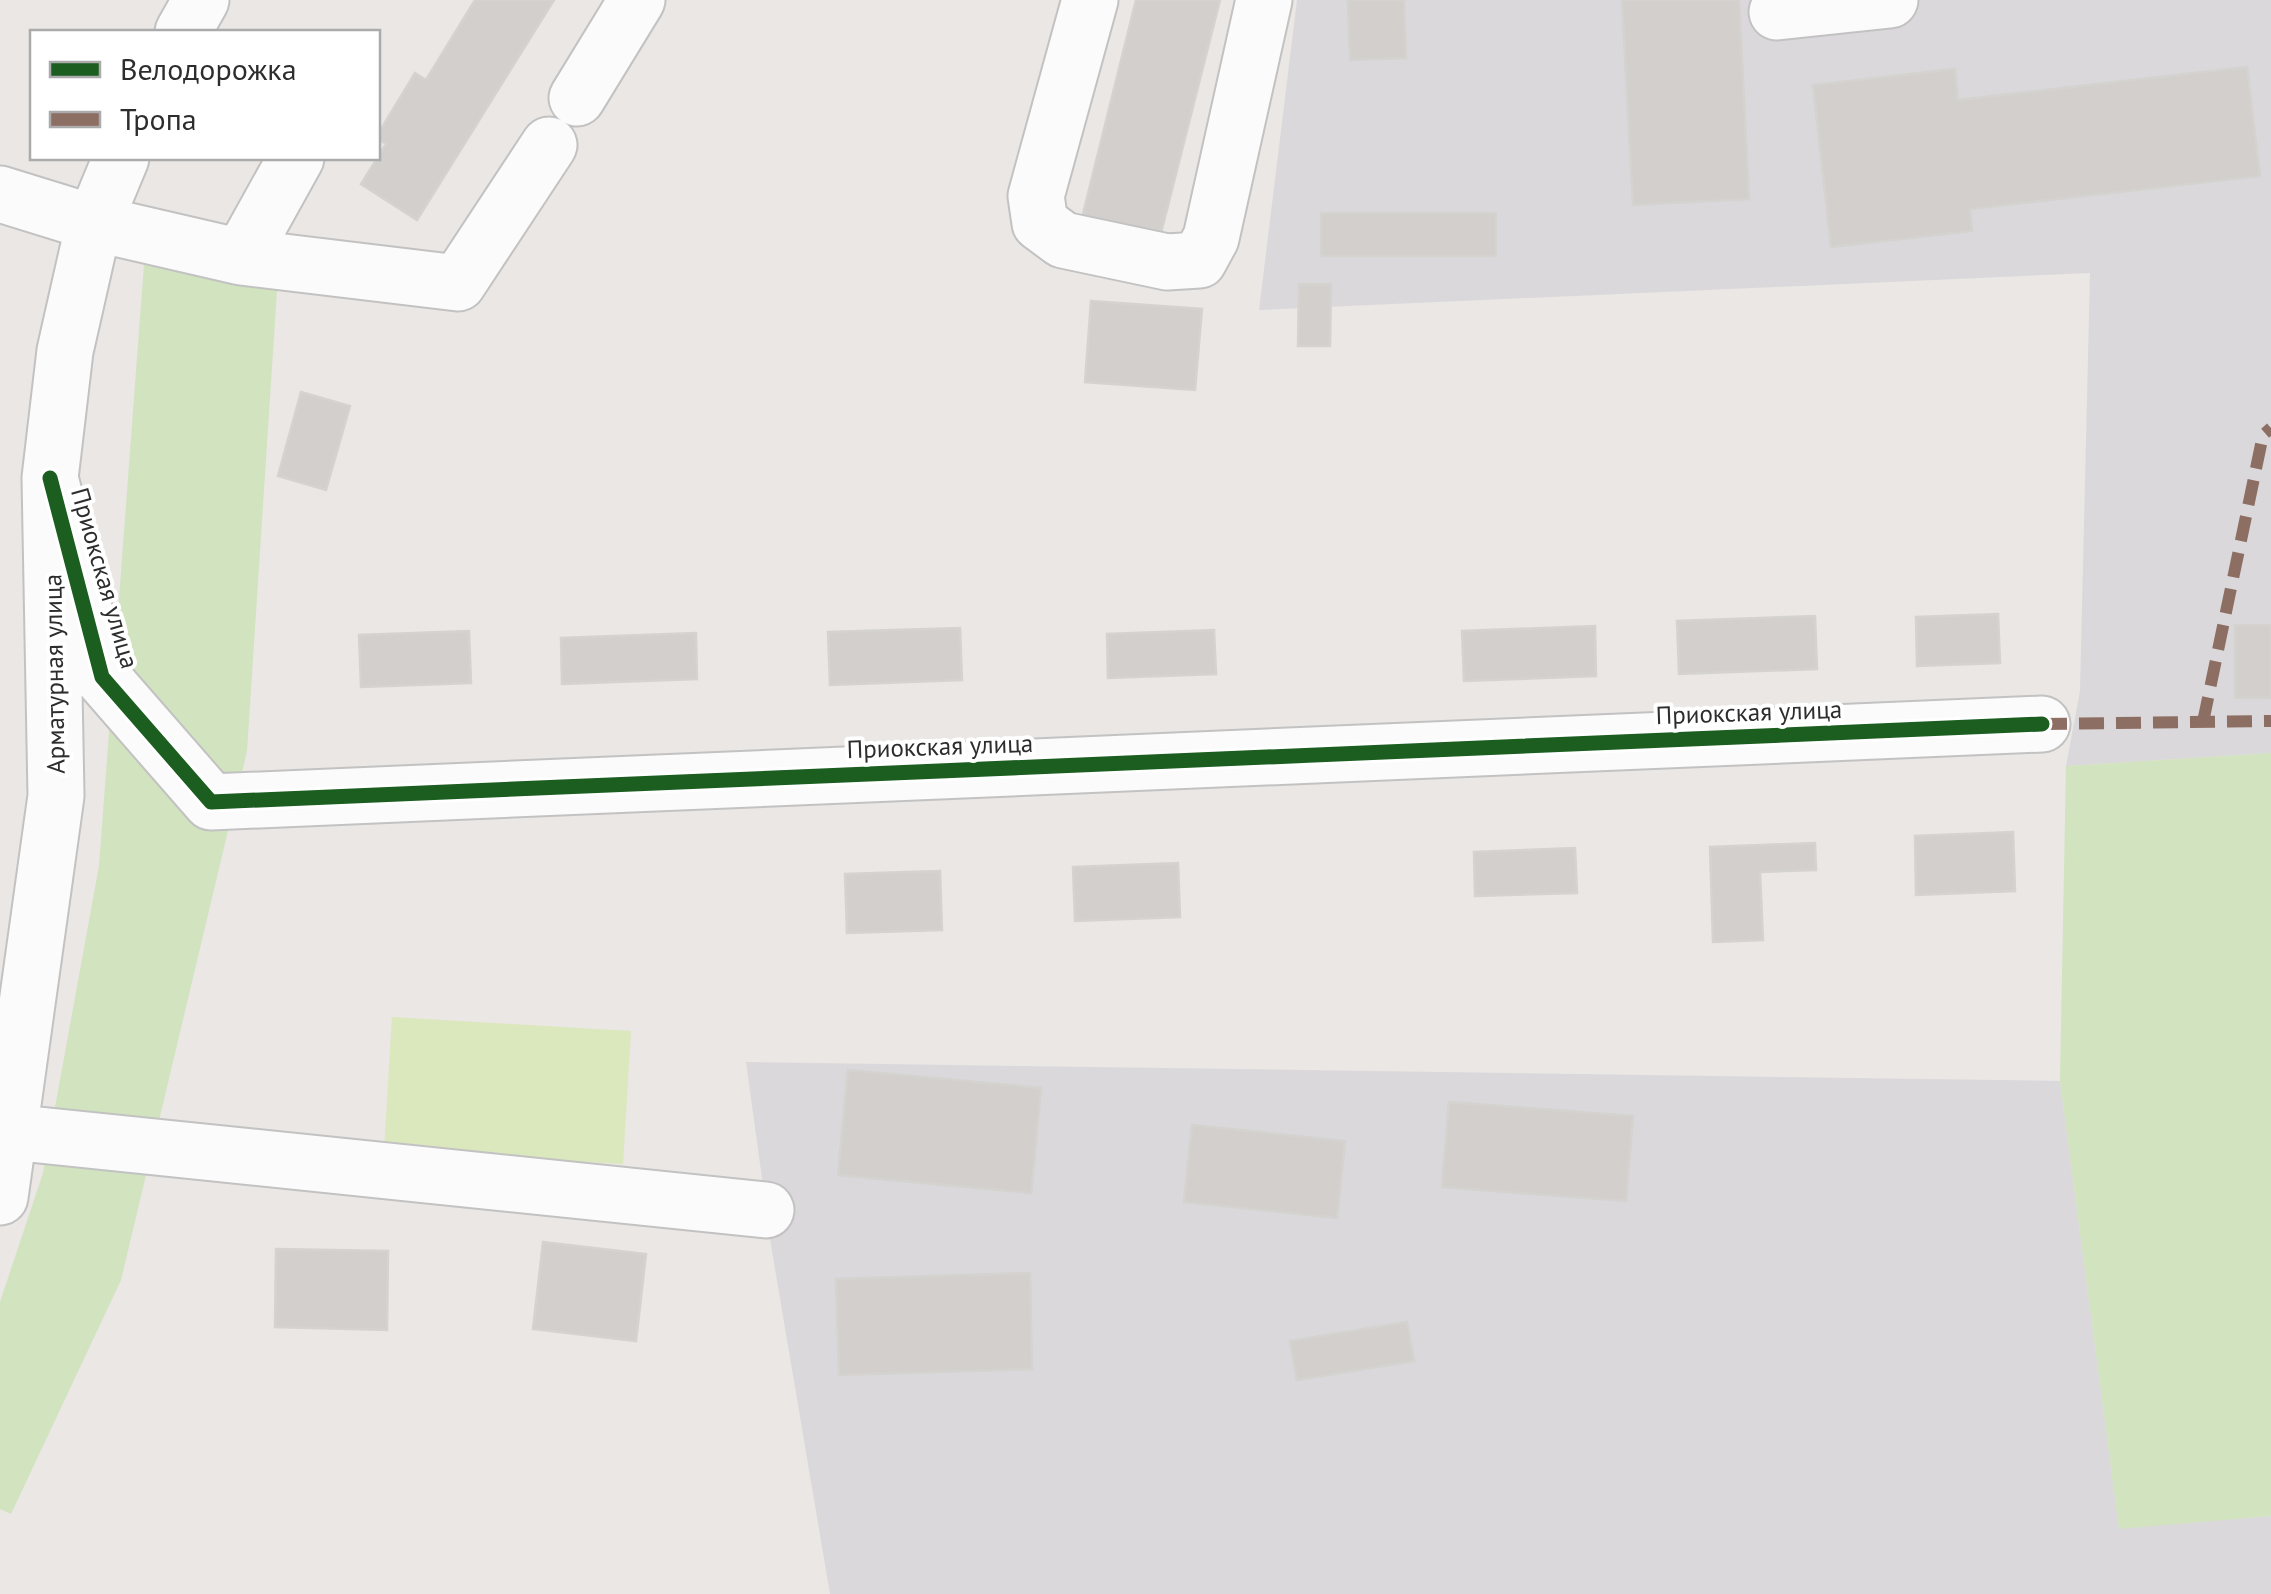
<svg xmlns="http://www.w3.org/2000/svg" width="2271" height="1594" font-family="'PT Sans',sans-serif">
	<style>
		.industrial { fill: #dad8db }
		.green { fill: #d1e3bf }
		.pitch { fill: #dbe7bd }
		.building { fill: #d2cfcd; stroke: #d5d3d0; stroke-width: 2.5 }
		.lines { fill: none; stroke-linecap: round; stroke-linejoin: round }
		.minor-casing { stroke: #c3c2c2; stroke-width: 59 }
		.minor { stroke: #fcfbfb; stroke-width: 55 }
		.quiet { stroke: #8d6e63; stroke-width: 12; stroke-dasharray: 25 12; stroke-linecap: butt }
		.cycleway-casing { stroke: #fff; stroke-width: 21 }
		.cycleway { stroke: #1b5e20; stroke-width: 15 }
		.labels { text-anchor: middle; dominant-baseline: central; stroke-width: 8; stroke-linejoin: round; paint-order: stroke }
		.street-label { font-size: 25px; fill: #2d2d2d; stroke: #fff }
	</style>
	<rect width="100%" height="100%" fill="#eae7e4"/>
	<path class="industrial" d="M1297,0h974v753l-205,13 14,-75 10,-418 -831,37z
		M746,1062l1314,19 59,447 152,-12v78h-1441l-58,-343z"/>
	<path class="green" d="M145,251l134,8 -32,492 -126,529 -110,234 -11,-5v-207l43,-129 56,-307z
		M2271,753v763l-152,13 -59,-448 6,-315z"/>
	<path class="pitch" d="M392,1017l239,14 -8,133 -239,-13z"/>
	<path class="building" d="M475,0h79l-137,220 -56,-36 25,-40 -8,-5v-5l37,-61 11,7z
		M1136,0h84l-61,241 -78,-19z
		M1348,0h56l2,58 -56,2z
		M1622,0h117l10,199 -116,6z
		M2247,67l13,109 -290,33 2,22 -141,16 -18,-162 142,-16 3,31z
		M1321,213h175v43h-175z
		M1299,284h32l-1,62h-32z
		M1091,301l111,8 -7,81 -110,-8z
		M301,392l49,14 -24,84 -48,-14z
		M1998,614l2,49 -83,3 -1,-49z
		M1815,616l2,53 -138,5 -2,-53z
		M2235,625h36v73h-36z
		M1595,626l1,50 -132,5 -2,-50z
		M960,628l2,52 -132,5 -2,-53z
		M1214,630l2,44 -108,4 -1,-44z
		M469,631l2,52 -110,4 -2,-52z
		M696,633l1,46 -135,5 -1,-46z
		M2013,832l2,59 -99,4 -1,-59z
		M1815,843l1,27 -56,2 3,68 -50,2 -3,-95z
		M1575,848l2,45 -102,3 -1,-44z
		M1178,863l2,54 -105,4 -2,-54z
		M940,871l2,59 -95,3 -2,-59z
		M848,1070l193,18 -10,105 -193,-18z
		M1449,1102l184,14 -7,85 -184,-14z
		M1192,1125l153,16 -8,77 -153,-16z
		M543,1242l103,12 -10,87 -103,-12z
		M276,1249l112,2 -1,79 -112,-3z
		M1030,1273l2,96 -193,6 -3,-96z
		M1407,1322l7,39 -117,19 -7,-39z"/>
	<g class="lines">
		<defs>
			<path id="minor" d="M1090,0l-54,196 4,27 23,17 104,22 32,-2 12,-22 53,-238
				M1777,12l113,-12
				M183,32l18,-32
				M577,98l60,-98
				M0,194l94,29 147,34 55,-99
				M241,257l217,26 91,-138
				M50,478l52,199 109,125 1831,-78
				M10,1132l756,78
				M0,1197l56,-401 -6,-318 15,-127 29,-128 27,-65"/>
		</defs>
		<use href="#minor" class="minor-casing"/>
		<use href="#minor" class="minor"/>
		<path class="quiet" d="M2203,722l60,-287 8,-7
			M2042,724l229,-3"/>
		<defs>
			<path id="cycleway" d="M50,478l52,199 109,125 1831,-78"/>
		</defs>
		<use href="#cycleway" class="cycleway-casing"/>
		<use href="#cycleway" class="cycleway"/>
	</g>
	<g class="labels">
		<g class="street-label">
			<text transform="translate(105 578) rotate(74)">Приокская улица</text>
			<text transform="translate(54 674) rotate(-91)">Арматурная улица</text>
			<text transform="translate(1749 712) rotate(-2)">Приокская улица</text>
			<text transform="translate(940 746) rotate(-2)">Приокская улица</text>
		</g>
	</g>
	<rect x="30" y="30" width="350" height="130" fill="#ffffff" stroke="#ababab" stroke-width="2.5"/>
	<rect x="50" y="62" width="50" height="15" fill="#1b5e20" stroke="#ababab" stroke-width="2.5"/>
	<text x="120" y="80" font-size="30" fill="#2d2d2d">Велодорожка</text>
	<rect x="50" y="112" width="50" height="15" fill="#8d6e63" stroke="#ababab" stroke-width="2.5"/>
	<text x="120" y="130" font-size="30" fill="#2d2d2d">Тропа</text>
</svg>
